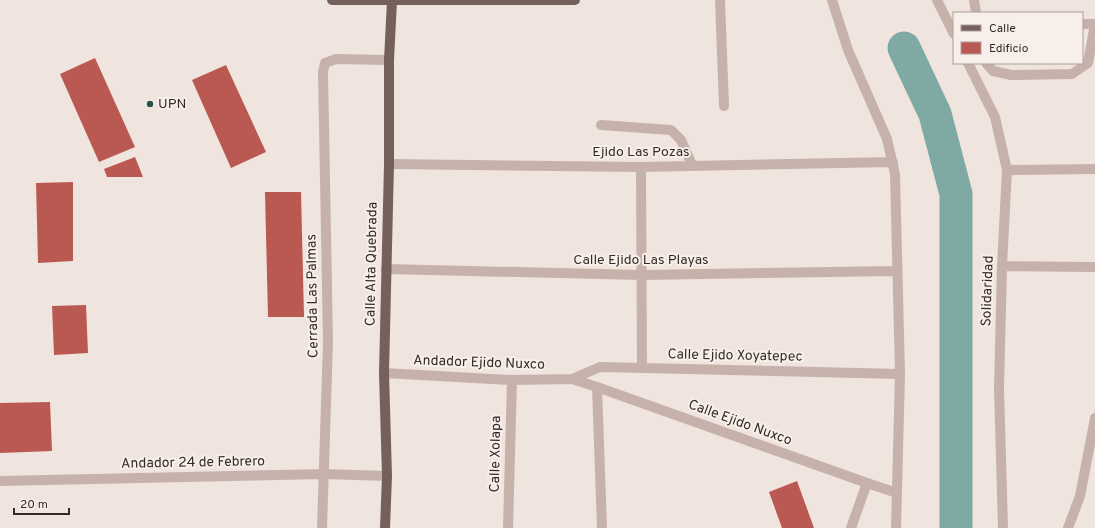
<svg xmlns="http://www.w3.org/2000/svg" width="1095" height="528" font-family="Overpass,sans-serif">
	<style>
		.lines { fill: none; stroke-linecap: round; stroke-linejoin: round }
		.river { stroke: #7faaa4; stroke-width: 33 }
		.building { fill: #ba5852 }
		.minor { stroke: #c7b2ab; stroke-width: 10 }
		.major { stroke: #76605c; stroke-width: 10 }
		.poi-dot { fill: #23534d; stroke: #f8efea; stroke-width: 1.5 }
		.labels { text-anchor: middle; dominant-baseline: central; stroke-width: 4; stroke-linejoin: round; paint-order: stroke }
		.poi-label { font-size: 14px; fill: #352b29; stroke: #f8efea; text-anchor: start }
		.street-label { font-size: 14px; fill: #352b29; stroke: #f8efea }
	</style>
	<rect width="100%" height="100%" fill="#f0e4de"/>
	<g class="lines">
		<path class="river" d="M904,48l31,66 21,80v334"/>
	</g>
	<path class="building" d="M95,58l40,89 -36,15 -39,-88z
		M226,65l40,87 -35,16 -39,-88z
		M135,157l8,20h-36l-3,-8z
		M73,182v79l-35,2 -2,-80z
		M265,192h36l3,125h-36z
		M86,305l2,48 -34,2 -2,-49z
		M50,402l2,49 -52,2v-50z
		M797,481l17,47h-32l-13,-36z"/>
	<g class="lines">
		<path class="minor" d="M720,0l4,106
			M832,0l16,50 39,89 8,35 5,200 -4,154
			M937,0l17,34
			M974,0l2,13
			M1082,24h13
			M968,63l27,54 12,53 -5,96 -3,122 4,140
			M986,63l7,8 18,4 61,-1 16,-11 7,-39
			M601,125l70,5 10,10 11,25
			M389,164l252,3 252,-5
			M641,167l1,201
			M1007,170l88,-1
			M1002,266l93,1
			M386,269l256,6 255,-4
			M384,373l128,7 60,-1 25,8 270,96 30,10
			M572,379l28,-12 300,7
			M597,387l5,141
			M0,481l324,-7 63,2
			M322,528l6,-186 -5,-270 2,-9 11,-4 53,1
			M508,528l4,-148
			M851,528l16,-45
			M1068,528l12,-32 15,-78"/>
		<path class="major" d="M332,0h243
			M385,528l2,-52 -3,-103 5,-209v-104l3,-59"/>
	</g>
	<circle class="poi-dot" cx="150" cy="104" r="4"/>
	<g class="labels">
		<g class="poi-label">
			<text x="158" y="104">UPN</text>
		</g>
		<g class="street-label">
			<text x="641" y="152">Ejido Las Pozas</text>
			<text x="641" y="260">Calle Ejido Las Playas</text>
			<text transform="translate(372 264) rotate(-89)">Calle Alta Quebrada</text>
			<text transform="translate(988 291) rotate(-88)">Solidaridad</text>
			<text transform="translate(313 296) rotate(-91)">Cerrada Las Palmas</text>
			<text transform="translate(735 356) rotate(1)">Calle Ejido Xoyatepec</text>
			<text transform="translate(479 363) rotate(2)">Andador Ejido Nuxco</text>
			<text transform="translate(740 423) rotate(20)">Calle Ejido Nuxco</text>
			<text transform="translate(496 454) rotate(-89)">Calle Xolapa</text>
			<text transform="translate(193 463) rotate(-1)">Andador 24 de Febrero</text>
		</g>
	</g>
	<rect x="953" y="12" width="130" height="52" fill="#f8efea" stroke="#aaa19d"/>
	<rect x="961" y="25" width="20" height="6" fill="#76605c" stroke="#aaa19d"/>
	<text x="989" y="32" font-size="12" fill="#352b29">Calle</text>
	<rect x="961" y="42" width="20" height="12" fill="#ba5852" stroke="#aaa19d"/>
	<text x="989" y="52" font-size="12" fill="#352b29">Edificio</text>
	<path d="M14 508v6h55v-6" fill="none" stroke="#352b29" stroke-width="2"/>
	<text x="20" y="508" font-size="12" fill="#352b29" stroke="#f8efea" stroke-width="3" paint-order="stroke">20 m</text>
</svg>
